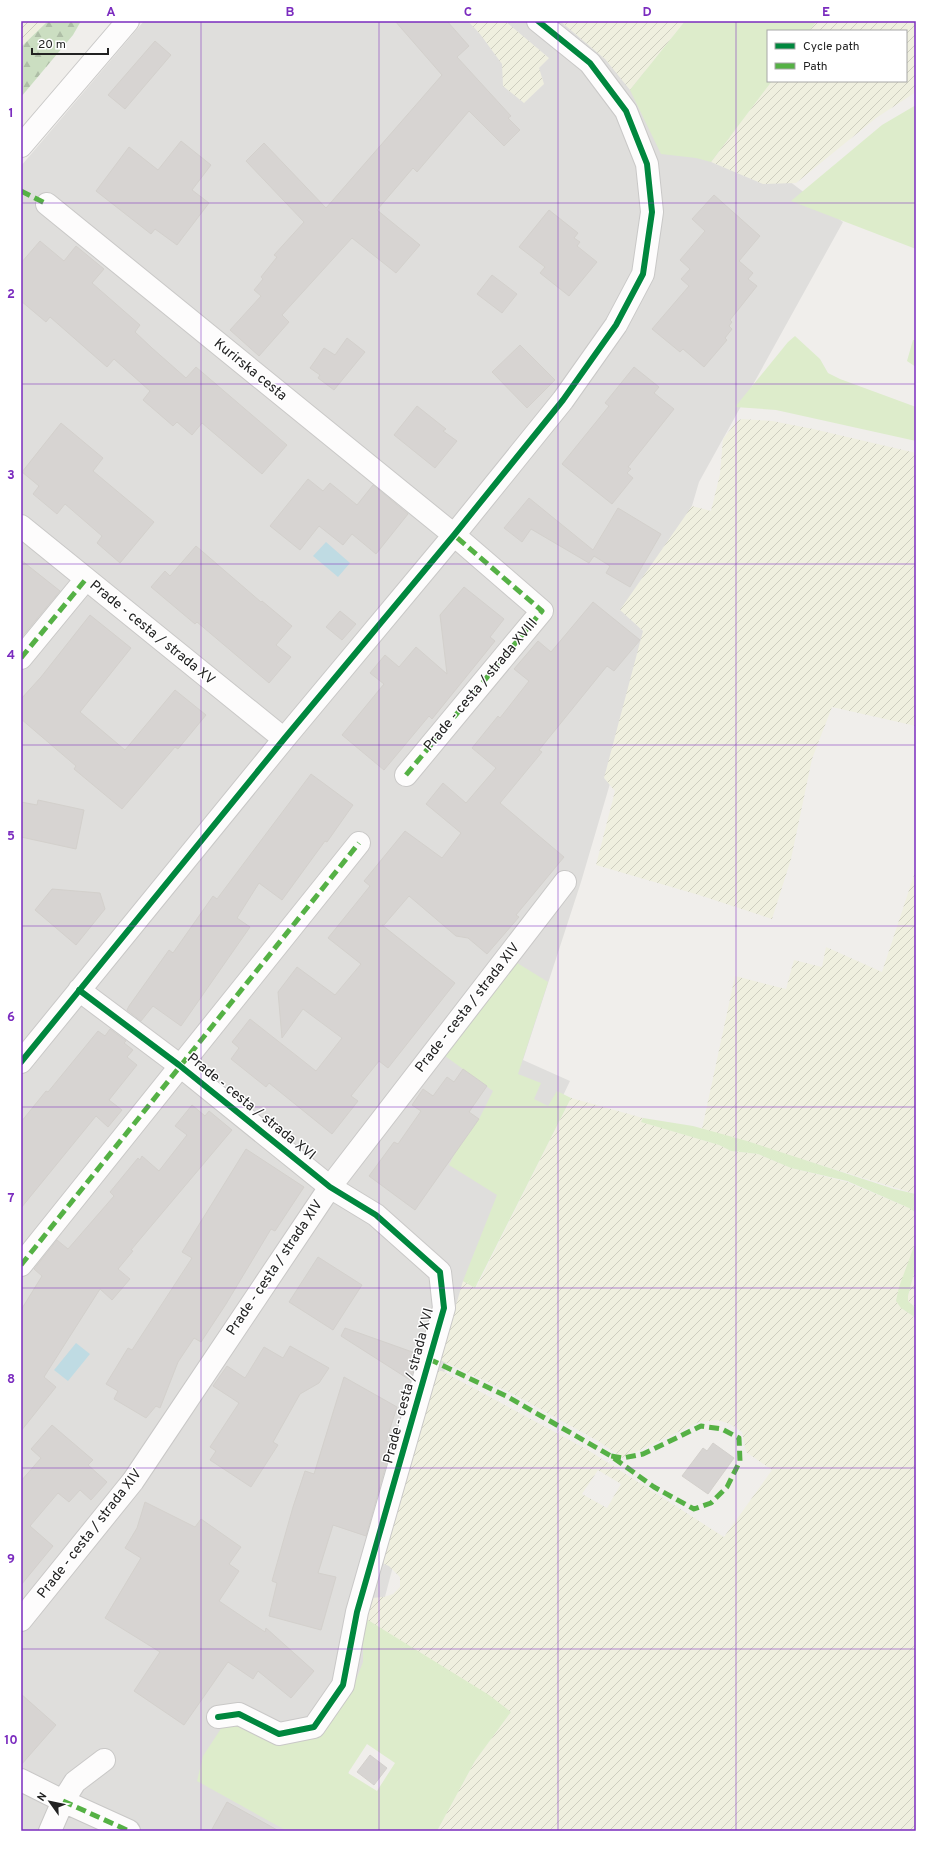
<svg xmlns="http://www.w3.org/2000/svg" width="937" height="1852" font-family="Overpass,sans-serif">
	<style>
		.residential { fill: #dfdedc }
		.farmland { fill: url(#farmland-furrows); fill-rule: evenodd }
		.grass { fill: #ddeccb; fill-rule: evenodd }
		.forest { fill: url(#forest-firs) }
		.water { fill: #bfdbe3 }
		.building { fill: #d7d4d2; stroke: #d3d0cc }
		.lines { fill: none; stroke-linecap: round; stroke-linejoin: round }
		.minor-casing { stroke: #c9c8c7; stroke-width: 24 }
		.minor { stroke: #fdfcfc; stroke-width: 22 }
		.quiet { stroke: #55b145; stroke-width: 5; stroke-dasharray: 10 5; stroke-linecap: butt }
		.cycleway-casing { stroke: #fff; stroke-width: 8 }
		.cycleway { stroke: #00873e; stroke-width: 6 }
		.grid { fill: none; stroke: #7b2cbf; stroke-width: 1; stroke-opacity: 0.55 }
		.labels { text-anchor: middle; dominant-baseline: central; stroke-width: 3; stroke-linejoin: round; paint-order: stroke }
		.street-label { font-size: 14px; fill: #222; stroke: #fff }
		.neatline { fill: none; stroke: #7b2cbf; stroke-width: 1.5 }
		.grid-label { font-size: 13px; text-anchor: middle; font-weight: bold; fill: #7b2cbf }
	</style>
	<defs>
		<pattern id="farmland-furrows" width="10" height="10" patternUnits="userSpaceOnUse"><rect width="10" height="10" fill="#efefdf"/><path d="M-1 1l2-2M0 10L10 0M9 11l2-2" fill="none" stroke="#cdcdbf"/></pattern>
		<pattern id="forest-firs" width="22" height="20" patternUnits="userSpaceOnUse"><rect width="22" height="20" fill="#cbdec1"/><path d="M5 1l3.5 6h-7zM16 11l3.5 6h-7z" fill="#aebea6"/></pattern>
	</defs>
	<rect width="100%" height="100%" fill="#f0eeeb"/>
	<path class="residential" d="M144,21h434l265,201 -144,260 -118,400 -58,178 47,21 -52,109 -51,96 -85,322 -44,216 -5,7h-312v-1665z"/>
	<path class="farmland" d="M21,21h27l-27,26z
		M468,21h37l44,37 -10,10 5,16 -20,19 -21,-17 -1,-22 -22,-30z
		M560,21h125l-55,69 -25,-31z
		M817,21h99v71l-40,26 -80,65 -33,1 -52,-22 61,-81h134v-50h-97z
		M742,419l30,2 41,8 103,24v273l-84,-19 -20,52 -21,100 -19,60 -73,-24 -103,-30 19,-74 -11,-13 39,-147 -23,-21 72,-104 19,5 9,-37 3,-35 14,-18z
		M916,869v325l-214,-65 33,-153 51,13 8,-29 28,7 4,-20 56,25z
		M571,1098l72,20 -1,4 77,23 12,6 27,3 33,14 56,14 62,26 6,4 1,29 -7,21 -8,46 15,10v513h-479l38,-70 36,-49 -148,-95 8,-19 13,-1 9,-3 7,-7v-10l-11,-11 -5,-2 -1,-5 53,-188h6l146,79 136,87 48,-67 -26,-18 -4,-20 -12,-8 -12,-4 -19,2 -76,36 -25,-17 -85,-47 -73,-34 23,-79 13,7zM598,1470l23,14 -14,24 -25,-14z
		M916,1266v42l-8,-7v-5z"/>
	<path class="grass" d="M685,21h132l-8,10h-41v50h4l-61,81 -15,-4 -35,-4 -31,-64z
		M916,105v144l-125,-48 91,-76z
		M795,336l25,23 8,14 12,6 76,28v34l-140,-31 -41,-3 53,-65z
		M913,340h3v27l-9,-6z
		M514,961l34,21 -30,92 23,9 -7,16 14,7 9,-15 14,7 -96,190 -12,-7 34,-86 -48,-30 7,-14 23,-32 14,-28 -52,-38z
		M643,1118l50,8 54,15 147,48 22,5v26l-1,-8 -6,-4 -62,-27 -56,-13 -33,-14 -27,-3 -12,-6 -78,-23z
		M916,1241v25l-8,30v5l8,7v10l-15,-10 -5,-7 3,-14z
		M363,1617l126,78 22,17 -36,49 -38,70h-150l-90,-50 6,-25 29,-44 55,20 67,-47 9,-23zM367,1744l28,19 -18,28 -29,-18z"/>
	<path class="forest" d="M48,21h33l-8,14 -52,62v-50z"/>
	<path class="water" d="M326,542l24,21 -12,14 -25,-21z
		M76,1343l14,11 -22,27 -14,-11z"/>
	<path class="building" d="M395,21h52l22,25 -12,11 54,59 -3,2 12,12 -16,16 -35,-35 -52,61 -4,-4 -36,42 43,35 -24,28 -44,-35 -70,77 7,7 -30,34 -29,-26 31,-34 -7,-6 9,-11 -2,-2 16,-20 -3,-2 30,-33 -58,-61 18,-18 62,65 116,-133z
		M155,41l16,14 -46,54 -17,-14z
		M181,141l30,24 -19,25 17,13 -32,42 -22,-16 -4,5 -55,-43 33,-44 29,23z
		M714,195l46,41 -21,25 14,12 -5,6 9,7 -27,34 2,2 -3,4 3,3 -7,9 2,2 -23,27 -21,-18 -3,3 -28,-23 37,-43 -8,-7 9,-10 -10,-9 25,-29 -13,-12z
		M549,210l29,23 -4,5 6,4 -3,4 20,16 -28,34 -29,-23 5,-6 -26,-20z
		M40,241l24,20 12,-15 28,23 -12,14 48,42 -5,7 17,16 34,30 10,-11 91,78 -25,29 -60,-51 -10,12 -15,-13 -4,4 -30,-26 7,-9 -36,-32 -7,8 -57,-50 -4,5 -25,-21v-38z
		M492,275l25,19 -15,19 -25,-19z
		M347,338l18,14 -31,38 -16,-12 2,-3 -10,-7 14,-20 11,7z
		M520,345l35,35 -28,28 -35,-36z
		M634,367l25,20 -5,6 20,16 -46,58 3,2 -4,4 6,5 -21,26 -50,-40 47,-58 -4,-3z
		M417,406l29,23 -3,2 14,10 -22,27 -41,-33z
		M61,423l42,35 -10,13 61,51 -34,41 -23,-20 5,-7 -37,-32 -8,10 -24,-20 6,-8 -17,-14z
		M308,479l15,12 7,-8 27,22 16,-20 35,29 -32,40 -24,-20 -9,11 -24,-19 -19,24 -30,-24z
		M529,498l64,52 25,-42 43,26 -31,53 -24,-14 4,-7 -16,-10 -5,7 -58,-34 -9,13 -18,-14z
		M196,546l65,56 1,-1 30,25 -16,19 15,12 -22,26 -72,-61 -2,2 -44,-37 14,-16 5,5z
		M21,560l39,31 -39,47z
		M464,587l40,32 -14,18 5,4 -63,78 -3,-3 -45,54 -42,-35 42,-51 -14,-11 15,-18 14,12 17,-20 31,27 -7,-59z
		M593,602l47,38 -26,31 -7,-5 -68,84 3,2 -42,51 64,54 -48,58 3,2 -32,37 -19,-16 -12,-2 -47,-40 -25,29h-2l73,58 -67,85 -9,-7 -28,35 7,5 -26,33 -63,-51 -3,4 -35,-28 8,-11 -7,-6 18,-23 66,52 26,-33 -39,-29 -21,29 -4,-46 19,-25 38,28 26,-31 -33,-26 42,-52 -6,-5 41,-50 37,27 19,-25 -35,-29 17,-21 23,20 30,-35 -24,-20 26,-32 2,2 29,-37 -15,-12 24,-28 13,11z
		M340,611l16,13 -14,16 -16,-13z
		M90,615l41,33 -51,64 45,38 50,-60 31,25 -28,34 -3,-2 -53,62 -48,-40 2,-3 -55,-47v-20l20,-22z
		M311,774l42,31 -26,37 -2,-1 -43,59 -23,-17 -22,35 13,9 -69,99 -28,-20 -12,15 -14,-11 2,-4 40,-56 4,3 40,-57 4,3z
		M38,800l46,10 -8,39 -55,-12v-35l16,3z
		M52,889l48,4 5,16 -29,36 -41,-35z
		M110,1029l16,12 -2,2 9,7 -6,7 10,8 -28,35 13,10 -14,17 -12,-11 -75,92v-86l25,-31 2,1 50,-61 7,5z
		M463,1069l24,17 -18,26 10,7 -64,91 -46,-34 25,-34 4,2 23,-33 -9,-6 11,-16 10,7 14,-19 7,5z
		M192,1105l13,11 4,-5 23,19 -101,120 2,1 -15,18 12,10 -18,21 -12,-11 -56,88 12,10 -35,44v-121l21,-34 -8,-7 23,-29 11,9 46,-53 -4,-4 28,-34 2,2 2,-4 17,15 28,-36 -12,-9z
		M246,1149l58,38 -29,44 -4,-2 -45,75 -25,38 -7,-4 -16,24 -18,46 -4,-2 -10,12 -32,-19 4,-8 -12,-7 22,-36 4,2 60,-92 -10,-6z
		M318,1257l44,28 -29,45 -44,-28z
		M345,1328l73,26 -8,26 -69,-44z
		M290,1346l39,22 -10,15 -19,11 -27,48 5,3 -27,42 -41,-27 6,-9 -6,-4 29,-44 -26,-17 14,-20 18,12 19,-31 19,11z
		M344,1377l53,30 -11,34 6,2 -26,93 -33,-11 -15,48 18,4 -15,53 -52,-14 8,-33 -5,-2 21,-74 12,-36 9,3z
		M52,1425l41,35 -5,5 19,17 -16,18 -11,-10 -11,12 -11,-9 -28,33 23,20 -32,39v-104l20,-23 -10,-9z
		M713,1443l21,15 -26,36 -26,-18 21,-28 4,3z
		M145,1502l50,25 6,-8 40,28 -12,17 10,7 -20,30 46,31 1,-4 48,43 -23,27 -33,-27 -5,8 -25,-17 -44,63 -50,-34 26,-39 -55,-34 36,-60 -16,-10 12,-20z
		M21,1694l35,31 -35,40z
		M370,1755l17,13 -13,17 -17,-13z
		M227,1802l52,29h-68z"/>
	<g class="lines">
		<defs>
			<path id="minor" d="M21,146l107,-125
				M47,204l407,331 88,76 -136,164
				M21,526l263,213
				M21,658l65,-79
				M79,990l100,75 151,122 46,28 64,57 4,36 -87,304 -14,73 -29,42 -35,7 -40,-20 -21,3
				M21,1062l263,-323 170,-204 109,-135 53,-75 27,-51 9,-62 -5,-48 -21,-53 -36,-48 -52,-42
				M21,1265l338,-422
				M21,1620l112,-139 197,-294 235,-305
				M104,1760l-29,22 -12,19 66,30
				M21,1780l42,21 -13,30"/>
		</defs>
		<use href="#minor" class="minor-casing"/>
		<use href="#minor" class="minor"/>
		<path class="quiet" d="M21,191l26,13
			M21,658l65,-79
			M406,775l136,-164 -88,-76
			M21,1265l338,-422
			M429,1359l79,38 103,59 43,31 40,22 17,-6 16,-16 13,-26 -1,-23 -17,-9 -21,-3 -58,28 -20,4 -12,-2
			M63,1801l66,30"/>
		<defs>
			<path id="cycleway" d="M79,990l100,75 151,122 46,28 64,57 4,36 -87,304 -14,73 -29,42 -35,7 -40,-20 -21,3
				M21,1062l263,-323 170,-204 109,-135 53,-75 27,-51 9,-62 -5,-48 -21,-53 -36,-48 -52,-42"/>
		</defs>
		<use href="#cycleway" class="cycleway-casing"/>
		<use href="#cycleway" class="cycleway"/>
	</g>
	<path class="grid" d="M201,21v1810M379,21v1810M558,21v1810M736,21v1810M21,203h895M21,384h895M21,564h895M21,745h895M21,926h895M21,1107h895M21,1288h895M21,1468h895M21,1649h895"/>
	<g class="labels">
		<g class="street-label">
			<text transform="translate(250 370) rotate(39)">Kurirska cesta</text>
			<text transform="translate(152 633) rotate(39)">Prade - cesta / strada XV</text>
			<text transform="translate(481 685) rotate(-50)">Prade - cesta / strada XVIII</text>
			<text transform="translate(468 1008) rotate(-52)">Prade - cesta / strada XIV</text>
			<text transform="translate(251 1107) rotate(39)">Prade - cesta / strada XVI</text>
			<text transform="translate(275 1268) rotate(-56)">Prade - cesta / strada XIV</text>
			<text transform="translate(409 1386) rotate(-75)">Prade - cesta / strada XVI</text>
			<text transform="translate(90 1534) rotate(-52)">Prade - cesta / strada XIV</text>
		</g>
	</g>
	<rect width="937" height="1852" fill="none" stroke="#ffffff" stroke-width="44"/>
	<rect x="767" y="30" width="140" height="52" fill="#ffffff" stroke="#a7a7a7"/>
	<rect x="775" y="43" width="20" height="6" fill="#00873e" stroke="#a7a7a7"/>
	<text x="803" y="50" font-size="12" fill="#222222">Cycle path</text>
	<rect x="775" y="63" width="20" height="6" fill="#55b145" stroke="#a7a7a7"/>
	<text x="803" y="70" font-size="12" fill="#222222">Path</text>
	<g transform="translate(50 1802) rotate(303)" stroke="#ffffff" stroke-width="3" paint-order="stroke">
	<path d="M0-3L7 15L0 10L-7 15Z" fill="#222222"/>
	<text y="-6" font-size="11" font-weight="bold" text-anchor="middle" fill="#222222">N</text>
	</g>
	<path d="M32 48v6h76v-6" fill="none" stroke="#222222" stroke-width="2"/>
	<text x="38" y="48" font-size="12" fill="#222222" stroke="#ffffff" stroke-width="3" paint-order="stroke">20 m</text>
	<rect x="22" y="22" width="893" height="1808" class="neatline"/>
	<g class="grid-label">
		<text x="111" y="16">A</text>
		<text x="290" y="16">B</text>
		<text x="468" y="16">C</text>
		<text x="647" y="16">D</text>
		<text x="826" y="16">E</text>
		<text x="11" y="117">1</text>
		<text x="11" y="298">2</text>
		<text x="11" y="479">3</text>
		<text x="11" y="659">4</text>
		<text x="11" y="840">5</text>
		<text x="11" y="1021">6</text>
		<text x="11" y="1202">7</text>
		<text x="11" y="1383">8</text>
		<text x="11" y="1563">9</text>
		<text x="11" y="1744">10</text>
	</g>
</svg>
